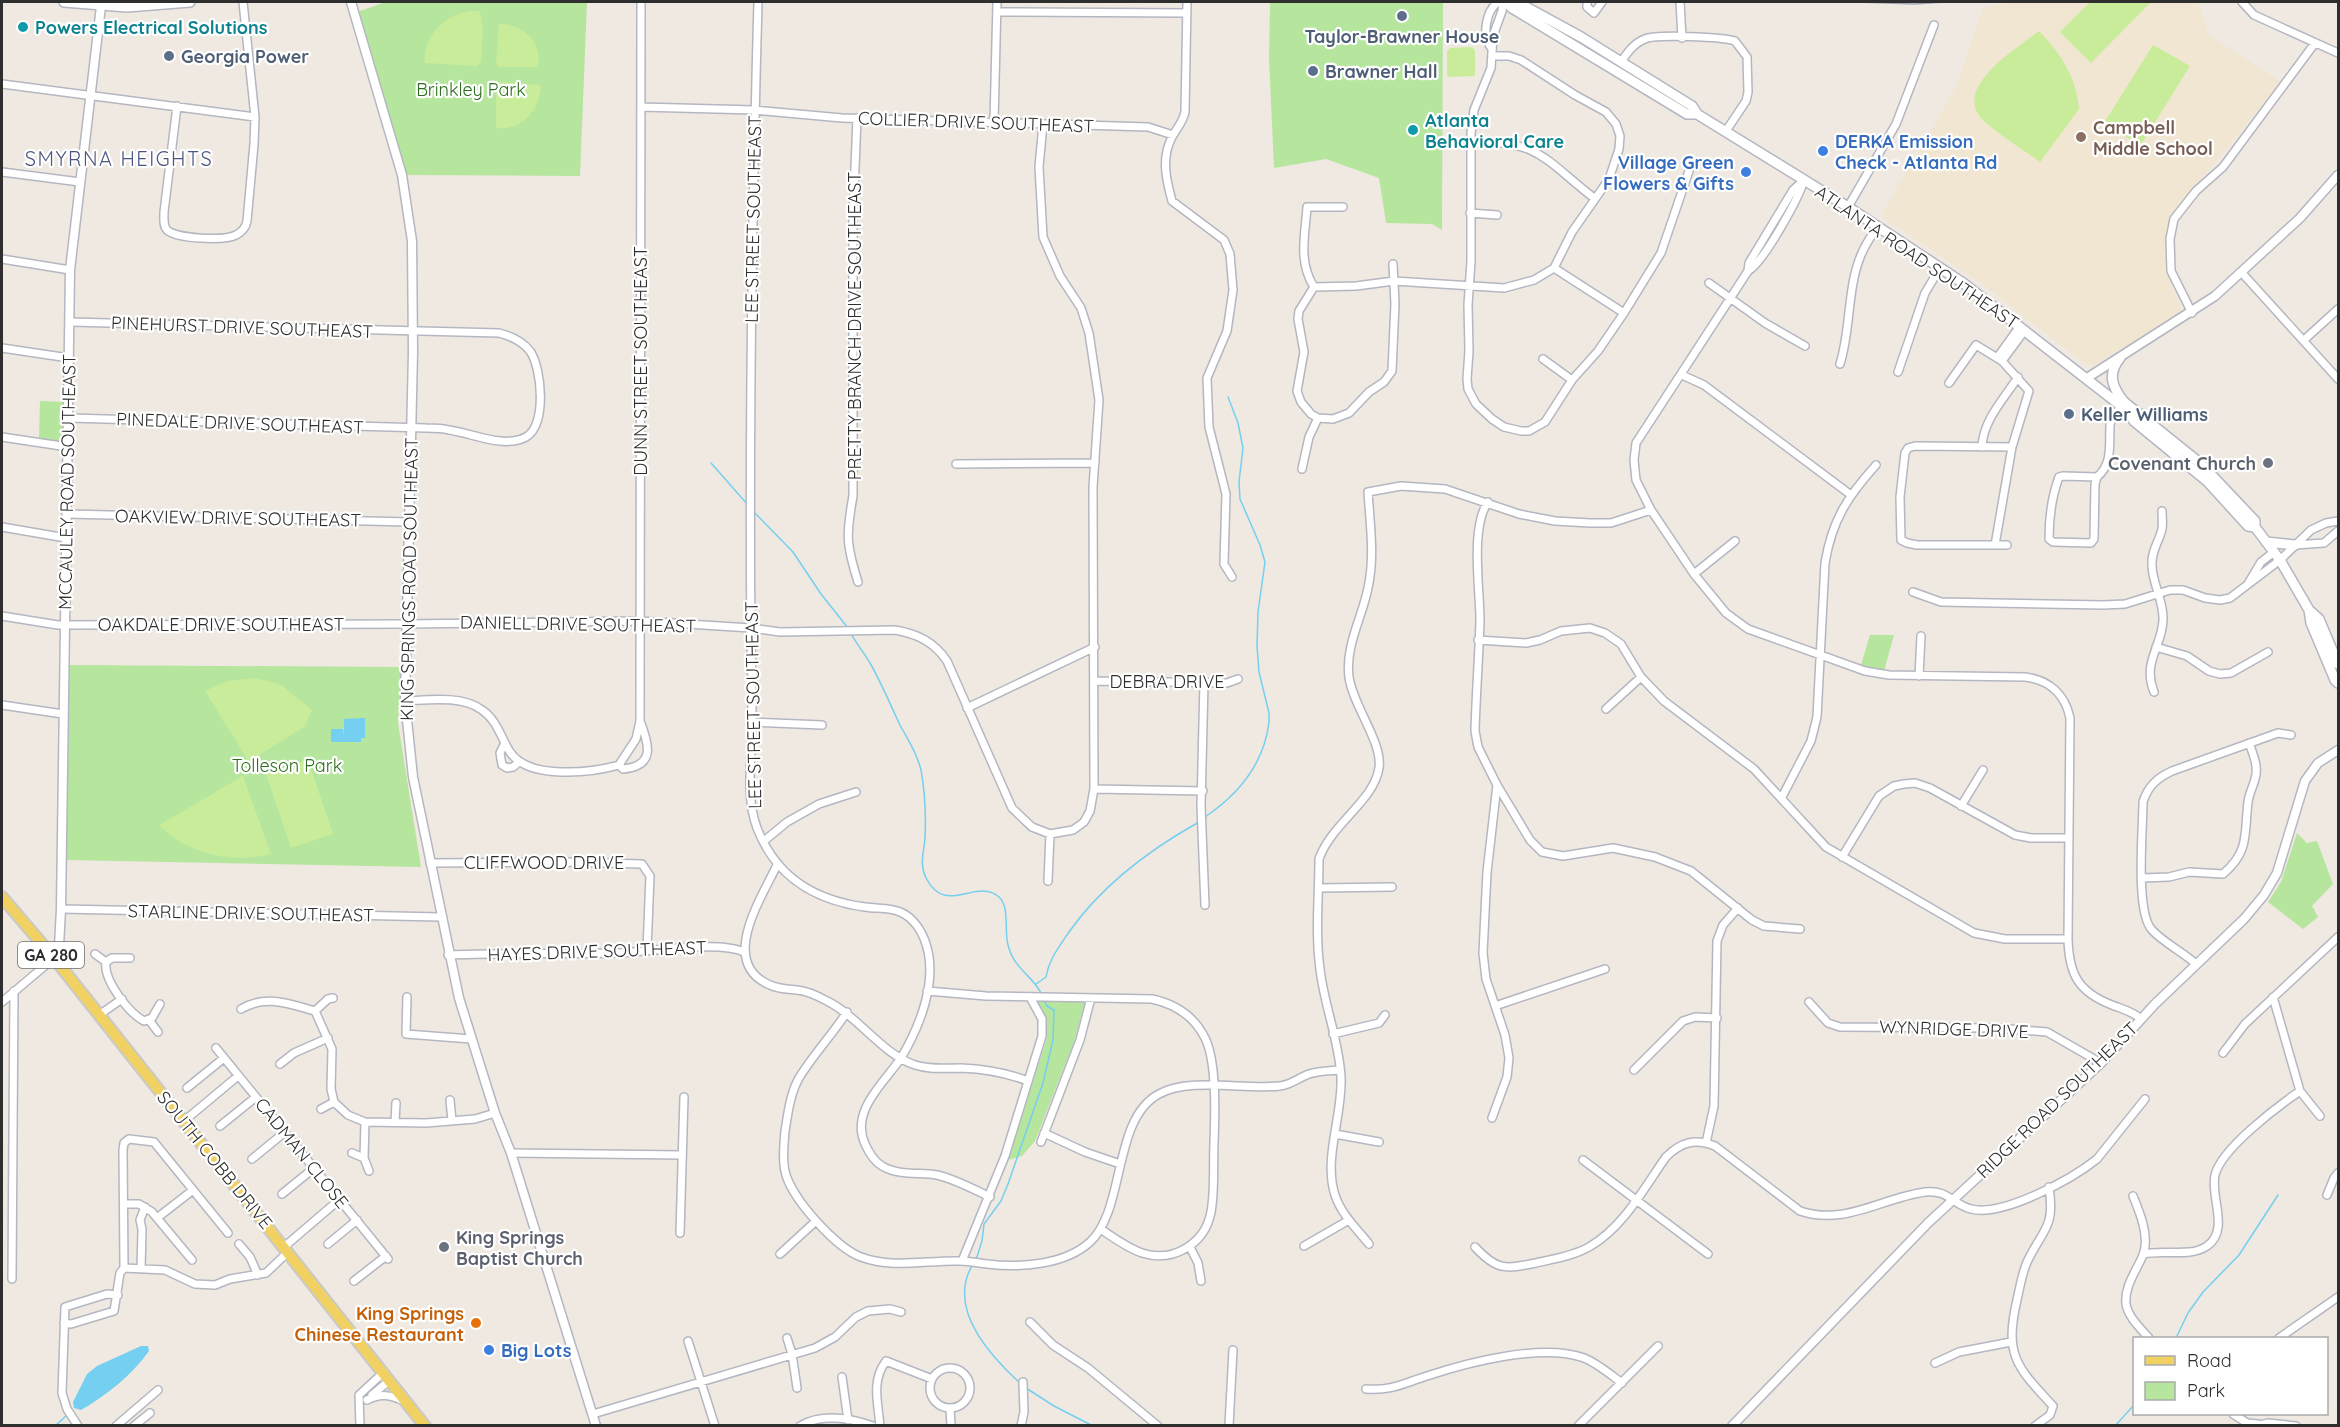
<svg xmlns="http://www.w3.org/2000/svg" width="2340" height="1427" font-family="Quicksand,sans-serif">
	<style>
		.education { fill: #f0e6d1 }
		.green { fill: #b6e59e }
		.pitch { fill: #c9ec9a }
		.water { fill: #75cff0 }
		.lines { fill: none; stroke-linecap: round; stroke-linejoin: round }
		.stream { stroke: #75cff0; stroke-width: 1.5 }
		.minor-casing { stroke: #b4b7c1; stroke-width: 10 }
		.tertiary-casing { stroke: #b4b7c1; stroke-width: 11 }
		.secondary-casing { stroke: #b4b7c1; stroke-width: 12 }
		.primary-casing { stroke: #c9c9c9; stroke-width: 14 }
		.minor { stroke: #fff; stroke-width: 7 }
		.tertiary { stroke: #fff; stroke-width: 8 }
		.secondary { stroke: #fff; stroke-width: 9 }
		.primary { stroke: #f2d163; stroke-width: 10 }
		.rail { stroke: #a3a6b8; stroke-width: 1.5 }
		.service-dot { fill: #5c6f8a; stroke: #fff; stroke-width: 2 }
		.culture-dot { fill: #0f9aa8; stroke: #fff; stroke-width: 2 }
		.education-dot { fill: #8d6e63; stroke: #fff; stroke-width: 2 }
		.shop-dot { fill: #3f7fe0; stroke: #fff; stroke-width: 2 }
		.worship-dot { fill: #6b7280; stroke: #fff; stroke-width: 2 }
		.food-dot { fill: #e8710a; stroke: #fff; stroke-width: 2 }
		.labels { text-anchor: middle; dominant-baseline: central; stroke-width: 4.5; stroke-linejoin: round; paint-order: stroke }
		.shield { fill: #fff; stroke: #6d6d6d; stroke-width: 1.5 }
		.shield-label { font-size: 16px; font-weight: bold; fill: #2e2e2e }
		.culture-label { font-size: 18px; font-weight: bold; fill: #0d838f; stroke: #fff; text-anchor: start }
		.service-label { font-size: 18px; font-weight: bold; fill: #4e5e75; stroke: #fff; text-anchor: start }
		.park-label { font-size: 18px; fill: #2c6e1b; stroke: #fff }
		.street-label { font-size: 18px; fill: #2e2e2e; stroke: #fff }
		.education-label { font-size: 18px; font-weight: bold; fill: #785e54; stroke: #fff; text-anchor: start }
		.shop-label { font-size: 18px; font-weight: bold; fill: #366cbe; stroke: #fff; text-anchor: start }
		.worship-label { font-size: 18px; font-weight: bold; fill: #5b616d; stroke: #fff; text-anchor: end }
		.food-label { font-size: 18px; font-weight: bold; fill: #c56008; stroke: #fff; text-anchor: end }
		.neighbourhood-label { font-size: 20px; letter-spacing: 1.5px; fill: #4d5680; stroke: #fff }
	</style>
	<rect width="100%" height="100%" fill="#efe9e1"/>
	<path class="education" d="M2010,2h188l11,33 72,47 -91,110 -19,25 -6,23v30l18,42 -90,54 -9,-3 -106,-82 -97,-65 75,-129 27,-79z"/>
	<path class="green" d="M386,2h201l-7,174 -178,-1 -48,-162z
		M1270,2h173l-1,228 -10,-6 -46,-1 -7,-45 -53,-19 -52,9 -5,-110z
		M40,401l26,1 -2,41 -25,-3z
		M1870,635h24l-10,36 -23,-6z
		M68,665l333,2 -3,56 23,144 -355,-7z
		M2297,833l10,10 10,-2 16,43 -21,22 6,11 -15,12 -35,-27 13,-20z
		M1038,1002h47l-11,40 -39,99 -13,15 -14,4 39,-122v-17z"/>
	<path class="pitch" d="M2090,2h61l-60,61 -31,-31z
		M469,11h11l3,19 -2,32 -4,4 -52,-3c-3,-26 20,-48 44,-52z
		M499,24c24,0 44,18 39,43h-39l-3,-4z
		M2039,31c22,23 37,45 40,78l-39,53c-14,-11 -53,-34 -62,-48 -19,-31 41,-67 61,-83z
		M2153,45l37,21 -50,80 -36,-23z
		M1472,47l3,3v26l-26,1 -2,-2v-24l3,-3z
		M498,82l43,3c-1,25 -19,46 -45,43v-43z
		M254,678l26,6 32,26 -7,16 -56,36 -44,-71 22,-10z
		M308,760l25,74 -42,14 -25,-74z
		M243,776l28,78c-41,10 -83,0 -112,-29z"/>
	<path class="water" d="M361,718h4v20h-4v4h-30v-13h12l1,6v-16z
		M141,1346h7l1,5c-17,24 -42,44 -68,59l-7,-2 -1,-6 14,-28 10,-8z"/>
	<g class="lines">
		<path class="stream" d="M711,463l37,42
			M753,511l40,41 28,42 27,34
			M850,632c6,11 14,21 20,31 11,19 20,41 30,62 8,15 17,28 21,45 4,22 5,46 4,68 -1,14 -6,26 1,40 20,39 50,-1 73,19 11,10 5,34 9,48 6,24 23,29 33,48
			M1205,817c34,-23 59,-53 64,-95v-9l-10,-41 -2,-26 1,-34 7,-50 -5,-17 -20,-46 -1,-17 4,-34 -5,-25 -10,-26
			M1036,984l10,-7c3,-18 13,-30 23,-45 33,-47 80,-82 130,-110
			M976,1260l6,-19 2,-17 17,-23 7,-17 35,-101 10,-43 1,-30 -7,-4 -3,-6
			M973,1264c-27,44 16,91 47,119
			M2176,1338l12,-25 15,-21 36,-37 39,-60
			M1026,1388l28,18 39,20
			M55,1426l12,-11
			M2115,1426l19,-21"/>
		<defs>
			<path id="minor" d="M758,2c-6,214 -9,428 -7,643 1,26 1,52 1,78 0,34 -7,73 5,105 19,49 57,72 108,79 11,2 25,0 35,5 13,5 22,19 26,32 12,37 -6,82 -25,114 -17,25 -51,53 -36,86 4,9 9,17 17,22 17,10 37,6 55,9 18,4 36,14 53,22
				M1187,2l-2,110c-2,10 -8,16 -13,25 -11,21 -6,42 0,64l52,39 6,14 3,36 -6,41 -20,47 2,49 17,67 -2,70 8,13
				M1503,2l-1,9 -9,25 -2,32 -17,42 -3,23v128l-3,44 1,46 -2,28 1,10 8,15 16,15 12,8 17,4h8l16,-9 27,-42 26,-29 26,-38 37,-60 29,-85
				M1587,2v5l7,6 8,-11
				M1680,2l2,36
				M2242,2l12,13 84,38
				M997,12l190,1
				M1492,49c-11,-13 -6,-38 6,-47
				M1621,62c6,-9 13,-19 24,-23 11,-5 78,-2 90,2l12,16 1,35 -2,9 -20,30
				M2,84l253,33
				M177,106l-13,106c0,6 -1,14 3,18 9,9 58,11 69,5 6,-3 10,-8 11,-14l7,-77 1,-27 -12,-115
				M641,107l113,3 88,8 306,9 25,8
				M857,118l-4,99v279c-7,39 -7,48 5,86
				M994,122l3,-120
				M1472,143c66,-5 75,19 122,55
				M2,172l78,10
				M1804,180l-11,10 -44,73 -1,8 -112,172 -2,17 2,20 15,30 43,64 32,39 22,16 117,42 24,4 136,2c24,3 40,17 45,41l-2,221c1,35 10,53 44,66 10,4 20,6 29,14
				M1343,207h-36c-2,28 -9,55 7,80l-15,24 -1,8 6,33 -7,39 4,11 10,12 7,4 15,1 16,-6 20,-21 15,-10 8,-11 3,-67 -2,-40
				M1848,207l48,-83 38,-99
				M1470,213l27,2
				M2,259l68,11
				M1554,268l70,45
				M1748,271c15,-8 51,-73 56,-91
				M2242,273l96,106
				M1709,283l56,40 40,23
				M1314,287l42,-1 38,-5 110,7 30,-8 20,-12 18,-36 37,-53 10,-30 1,-13 -4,-12 -10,-12 -31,-17 -54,-35 -12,-4h-16
				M2192,313l-21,-42 -1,-32 4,-20 22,-28 27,-24 92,-124
				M2304,340l34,-31
				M2,348l67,10
				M1997,358l23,-32
				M1543,359l29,21
				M2002,361l23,-31
				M1840,364c11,-35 7,-76 21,-109 4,-10 10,-19 16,-28
				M1898,372l27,-79 15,-25
				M1682,375l22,10 147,110
				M1949,383l27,-38 26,16 27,30 -17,56 -17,98h12
				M69,418l357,10c8,0 16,0 23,2 23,3 55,19 77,7 21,-11 16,-69 4,-86 -8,-10 -19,-15 -31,-18l-429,-11
				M2,437l66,10
				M1982,447c1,-27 22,-48 36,-70
				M956,464l139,-1
				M1302,469l7,-32 9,-19
				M2063,476l34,1 -2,7 -1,55 -3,4 -38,-1 -4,-3c0,-20 3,-43 10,-62z
				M2097,477c16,-13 12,-33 13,-52l2,-7 9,-12
				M1488,502c-18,25 -8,88 -8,118 -1,37 -4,74 -5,111l3,16 19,38 33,55 12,12 21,4 50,-8 42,9 36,14 61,49 12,6 36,3
				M68,514l341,8
				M2,527l64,11
				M1995,545h-78l-10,-2 -6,-3 -1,-43 5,-44 3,-5 7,-2 97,1
				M2295,545l29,-2 14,-12
				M1694,574l41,-33
				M2249,582l12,-20 13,-10
				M1913,592l28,10 162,3 22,-1 45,-14h13l22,8 15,2 10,-2 50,-38 31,-30 15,-7 12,-2
				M2,616l56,9 347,-1 234,-3 112,7 29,4 115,-2c23,4 39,12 52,31l65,147 20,19 18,7 23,-4 11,-8 6,-11 4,-22 -1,-302 6,-87 -10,-67 -8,-25 -21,-32 -17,-39 -4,-70 4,-43
				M1478,640l48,3 14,-3 21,-9 29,-3 15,5 16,11 20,33 23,24 90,68 72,78 148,86 31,6h63
				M2156,647l31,9 22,15 11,3 11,-1 37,-21
				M1919,676l2,-40
				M1095,681l132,2 11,-4
				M1204,682l-3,124 4,99
				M2154,692c-12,-30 8,-45 9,-72 1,-20 -11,-36 -11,-55 -1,-14 7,-23 10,-36 1,-6 0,-12 0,-18
				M405,701c23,-1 57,-6 77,9 15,10 19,28 28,42 18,28 81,21 109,13l17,-26 4,-18 1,-719
				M2,705l61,9
				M967,708l128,-61
				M1606,709l35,-32
				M752,722l70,3
				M505,743l-5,10 2,12 5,3 6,-1 6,-5
				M619,765l4,4c33,-3 26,-25 17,-48
				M1094,789l109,2
				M1782,797l29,-56 6,-24 8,-154c7,-43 23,-67 51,-98
				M1961,806l22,-36
				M764,841l23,-19 32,-18 37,-12
				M1842,857l37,-61 15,-10 10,-2 11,-1 15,5 85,47 16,3h38
				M430,863l135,-1 77,2 8,12 -3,74
				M777,865c-16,34 -59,98 -7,120 8,4 18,4 27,5 10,1 21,6 30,11 32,16 55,53 88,64 15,5 31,3 46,3 23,1 46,5 67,13
				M2142,878l27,-1 20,-5 34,2c27,-23 21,-40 25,-72 1,-8 5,-15 7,-23 4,-12 -2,-25 -6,-36
				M1048,881l2,-47
				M1319,888l73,-1
				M61,909l379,8
				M95,954l11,8
				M448,955c56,-2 113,-1 169,-2 31,-1 102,-13 127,-1
				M130,958h-18l-6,4c-3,18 23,51 38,59l8,-3 8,-14
				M2196,964c-13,-12 -32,-21 -44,-34 -17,-18 -9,-101 -9,-128 5,-16 14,-24 29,-31l106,-38 13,2
				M927,991l59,5 166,3c23,5 42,17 53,39 12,24 10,78 9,105 -1,22 1,47 -3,69 -6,32 -38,51 -69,41 -15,-5 -28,-15 -40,-23
				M407,997l-1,37 65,5
				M2273,997l27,94 20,25
				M2,1002l52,-44
				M1809,1002l19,21 12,4 157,1 50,4 54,31
				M1495,1006l110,-37
				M241,1009c25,-15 48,-5 74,2l17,38 -1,40 3,13 14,13 17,7 61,1 49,-4 20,-6
				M315,1011l13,-12 5,-1
				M847,1012c-15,23 -34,43 -48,66 -9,16 -11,35 -14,53 -1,13 -3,27 0,40 5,26 51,77 76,86 32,12 66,3 99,4 9,0 18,2 27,3 33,4 78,1 103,-22 36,-33 22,-123 69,-148 31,-17 85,-4 121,-8 11,-1 18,-8 29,-12 10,-3 20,-3 31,-4
				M99,1015l23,-16
				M149,1020l9,12
				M1333,1034l46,-11 6,-8
				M216,1048l172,211
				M2223,1053l22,-29 93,-87
				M280,1064l14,-11 34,-15
				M1634,1070l49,-49 12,-4 22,1
				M187,1088l37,-30
				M450,1100l2,21
				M321,1109l13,-7
				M1492,1118l15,-41 2,-19 -4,-23 -19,-56 -3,-26 4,-81 10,-87
				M184,1121l54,-45
				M365,1122l-1,36 5,13
				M395,1122l1,-19
				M220,1126l36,-29
				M1044,1133l41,19 35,12
				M1335,1134l44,8
				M1041,1142l39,-102 11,-42
				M1706,1143l8,-37 3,-165 6,-16 15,-17
				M352,1153l12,5
				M511,1153l171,2
				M252,1159l33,-27
				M1583,1160l125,94
				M282,1194l32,-26
				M2327,1195l7,-17 4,-5
				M2133,1196c7,17 17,41 10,59 -6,15 -19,31 -17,49 2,13 15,25 23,34
				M124,1204h15l13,8 40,48
				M157,1218l36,-28
				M680,1233l4,-136
				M239,1244l11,13 8,18
				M328,1244l29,-24
				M1369,1244c-12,-15 -28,-30 -34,-49 -12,-37 8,-80 6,-118 -2,-37 -17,-72 -21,-108 -5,-36 -1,-74 -1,-110 12,-35 55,-58 60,-91 4,-25 -26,-62 -30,-91 -4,-31 13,-59 19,-89 7,-32 2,-64 0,-96l33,-6 44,3 74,25 36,7 35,2h21l40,-13
				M1304,1246l45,-26
				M284,1247l56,-48
				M1190,1247l8,16 3,18
				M1475,1247c22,24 30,22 61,16 17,-4 37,-7 53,-16 34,-19 55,-59 77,-90 15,-15 29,-19 49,-11l85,65c45,15 81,-13 125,-19 23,-3 28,13 46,17 32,8 101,-30 126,-50l48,-60
				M780,1254l36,-33
				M2144,1254c19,-5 46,4 63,-8 23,-16 3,-49 8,-71 6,-26 63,-69 85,-84
				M962,1261l43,-105 37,-120v-17l-12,-22
				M124,1268l-1,-118 1,-7 5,-4 25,3 74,91
				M141,1269l1,-40 -2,-9 5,-13
				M12,1279l2,-288
				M354,1281l32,-25
				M1030,1322l23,23 35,23 70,58
				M64,1323l7,1 43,-13 6,-38 4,-5 41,2 30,14 20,1 15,-6 36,-6 22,-21
				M787,1338l5,16 5,34
				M2279,1338l59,-41
				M688,1341l27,85
				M1935,1363l24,-11 52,-10
				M930 1388a20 20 0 1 1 40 0a20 20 0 1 1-40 0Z
				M842,1377l6,43
				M1366,1389c26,2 38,-6 61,-13 42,-14 116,-33 157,-18 13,5 27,17 38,25
				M372,1395l18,-15
				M367,1400c14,-7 23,-5 37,1
				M950,1408l1,18
				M593,1414l222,-66 20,-11 21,-20 12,-6 22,-2 11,3
				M2233,1414l14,9 11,1
				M78,1426l-11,-17 -5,-16 3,-86 42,-13 11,1
				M116,1426l42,-36
				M134,1426l16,-13
				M360,1426l-1,-31 25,-23
				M800,1426c22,-13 50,-8 73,0
				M880,1426c-2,-24 -9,-45 6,-65l46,18
				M1021,1426l3,-14 -1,-30
				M1229,1426l4,-76
				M1578,1426l80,-80
				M2035,1426l15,-11 3,-9c-36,-39 -49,-50 -36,-106 3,-13 5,-28 11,-40 16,-32 27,-33 21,-73
				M2256,1426l12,-3 28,3"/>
			<path id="tertiary" d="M351,2l51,173 10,66 1,111 -8,349 8,76 46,221 36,115 16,40 85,273
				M2087,378l128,-82 85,-78 38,-43
				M54,958l5,-12 2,-37 9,-639 31,-264
				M1732,1426l196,-203 173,-160 54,-59 89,-85 20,-24 13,-22 28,-92 13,-18 20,-13"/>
			<path id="secondary" d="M64,2l63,5 63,-5
				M1506,2l6,6 175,106h10
				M1517,2l64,35 111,69 5,8 151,93 115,76 166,129 11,2
				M2120,358c-13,16 -8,29 4,44l77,62 54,57v6l25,33 29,50 10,9 19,45
				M2129,412l5,9 73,60 41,45 7,1
				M2266,542l29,3
				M2309,610l2,13 24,57 3,3"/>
			<path id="primary" d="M2,897l52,61 371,468"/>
		</defs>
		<use href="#minor" class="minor-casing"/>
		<use href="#tertiary" class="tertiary-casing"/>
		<use href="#secondary" class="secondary-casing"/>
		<use href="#primary" class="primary-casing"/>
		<use href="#minor" class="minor"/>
		<use href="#tertiary" class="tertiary"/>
		<use href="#secondary" class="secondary"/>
		<use href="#primary" class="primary"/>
		<path class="rail" d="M1858,2l57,2 29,-2"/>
	</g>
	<g class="service-dot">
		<circle cx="1402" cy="16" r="6"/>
		<circle cx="169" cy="56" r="6"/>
		<circle cx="1313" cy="71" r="6"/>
		<circle cx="2069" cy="414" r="6"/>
	</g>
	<g class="culture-dot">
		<circle cx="23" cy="27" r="6"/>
		<circle cx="1413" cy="130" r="6"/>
	</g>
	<circle class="education-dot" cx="2081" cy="137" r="6"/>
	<g class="shop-dot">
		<circle cx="1823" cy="151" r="6"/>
		<circle cx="1746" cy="172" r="6"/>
		<circle cx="489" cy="1350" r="6"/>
	</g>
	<g class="worship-dot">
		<circle cx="2268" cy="463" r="6"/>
		<circle cx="444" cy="1247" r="6"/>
	</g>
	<circle class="food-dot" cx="476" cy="1323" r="6"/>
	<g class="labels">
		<rect class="shield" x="18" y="942" width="66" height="26" rx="4.5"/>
		<g class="shield-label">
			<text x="51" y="955">GA 280</text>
		</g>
		<g class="culture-label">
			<text x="35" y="27">Powers Electrical Solutions</text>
			<text x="1425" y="120">Atlanta<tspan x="1425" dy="21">Behavioral Care</tspan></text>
		</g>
		<g class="service-label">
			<text x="1402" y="36" text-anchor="middle">Taylor-Brawner House</text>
			<text x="181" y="56">Georgia Power</text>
			<text x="1325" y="71">Brawner Hall</text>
			<text x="2081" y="414">Keller Williams</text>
		</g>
		<g class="park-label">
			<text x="471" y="89">Brinkley Park</text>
			<text x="287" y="765">Tolleson Park</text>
		</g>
		<g class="street-label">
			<text transform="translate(976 122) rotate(2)">COLLIER DRIVE SOUTHEAST</text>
			<text transform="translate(753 219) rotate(-89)">LEE STREET SOUTHEAST</text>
			<text transform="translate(1917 257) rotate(34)">ATLANTA ROAD SOUTHEAST</text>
			<text transform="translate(854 326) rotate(-90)">PRETTY BRANCH DRIVE SOUTHEAST</text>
			<text transform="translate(242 327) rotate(2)">PINEHURST DRIVE SOUTHEAST</text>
			<text transform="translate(640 361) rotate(-90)">DUNN STREET SOUTHEAST</text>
			<text transform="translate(240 423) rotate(2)">PINEDALE DRIVE SOUTHEAST</text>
			<text transform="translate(67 482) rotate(-89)">MCCAULEY ROAD SOUTHEAST</text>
			<text transform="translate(238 518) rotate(1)">OAKVIEW DRIVE SOUTHEAST</text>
			<text transform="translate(409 579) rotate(-89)">KING SPRINGS ROAD SOUTHEAST</text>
			<text x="221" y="624">OAKDALE DRIVE SOUTHEAST</text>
			<text transform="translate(578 624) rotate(1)">DANIELL DRIVE SOUTHEAST</text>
			<text x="1167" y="681">DEBRA DRIVE</text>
			<text transform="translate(753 705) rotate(-91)">LEE STREET SOUTHEAST</text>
			<text x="544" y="862">CLIFFWOOD DRIVE</text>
			<text transform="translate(251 913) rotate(1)">STARLINE DRIVE SOUTHEAST</text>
			<text transform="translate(597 951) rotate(-2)">HAYES DRIVE SOUTHEAST</text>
			<text transform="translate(1954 1029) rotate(2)">WYNRIDGE DRIVE</text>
			<text transform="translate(2057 1100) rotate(-44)">RIDGE ROAD SOUTHEAST</text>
			<text transform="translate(302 1153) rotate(51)">CADMAN CLOSE</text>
			<text transform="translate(215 1160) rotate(51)">SOUTH COBB DRIVE</text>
		</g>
		<g class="education-label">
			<text x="2093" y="127">Campbell<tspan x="2093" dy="21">Middle School</tspan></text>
		</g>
		<g class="shop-label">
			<text x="1835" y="141">DERKA Emission<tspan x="1835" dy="21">Check - Atlanta Rd</tspan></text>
			<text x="1734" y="162" text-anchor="end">Village Green<tspan x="1734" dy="21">Flowers &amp; Gifts</tspan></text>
			<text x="501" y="1350">Big Lots</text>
		</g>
		<g class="worship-label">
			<text x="2256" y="463">Covenant Church</text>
			<text x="456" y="1237" text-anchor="start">King Springs<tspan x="456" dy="21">Baptist Church</tspan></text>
		</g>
		<g class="food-label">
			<text x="464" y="1313">King Springs<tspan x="464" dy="21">Chinese Restaurant</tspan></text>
		</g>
		<g class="neighbourhood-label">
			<text x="119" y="158">SMYRNA HEIGHTS</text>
		</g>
	</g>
	<rect width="2340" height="1427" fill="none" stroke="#2e2e2e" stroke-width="6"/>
	<rect x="2133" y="1337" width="195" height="78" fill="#ffffff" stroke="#ababab" stroke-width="1.5"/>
	<rect x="2145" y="1356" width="30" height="9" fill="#f2d163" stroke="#ababab" stroke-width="1.5"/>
	<text x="2187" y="1367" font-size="18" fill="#2e2e2e">Road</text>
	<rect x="2145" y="1382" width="30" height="18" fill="#b6e59e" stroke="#ababab" stroke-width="1.5"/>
	<text x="2187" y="1397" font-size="18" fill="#2e2e2e">Park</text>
</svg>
